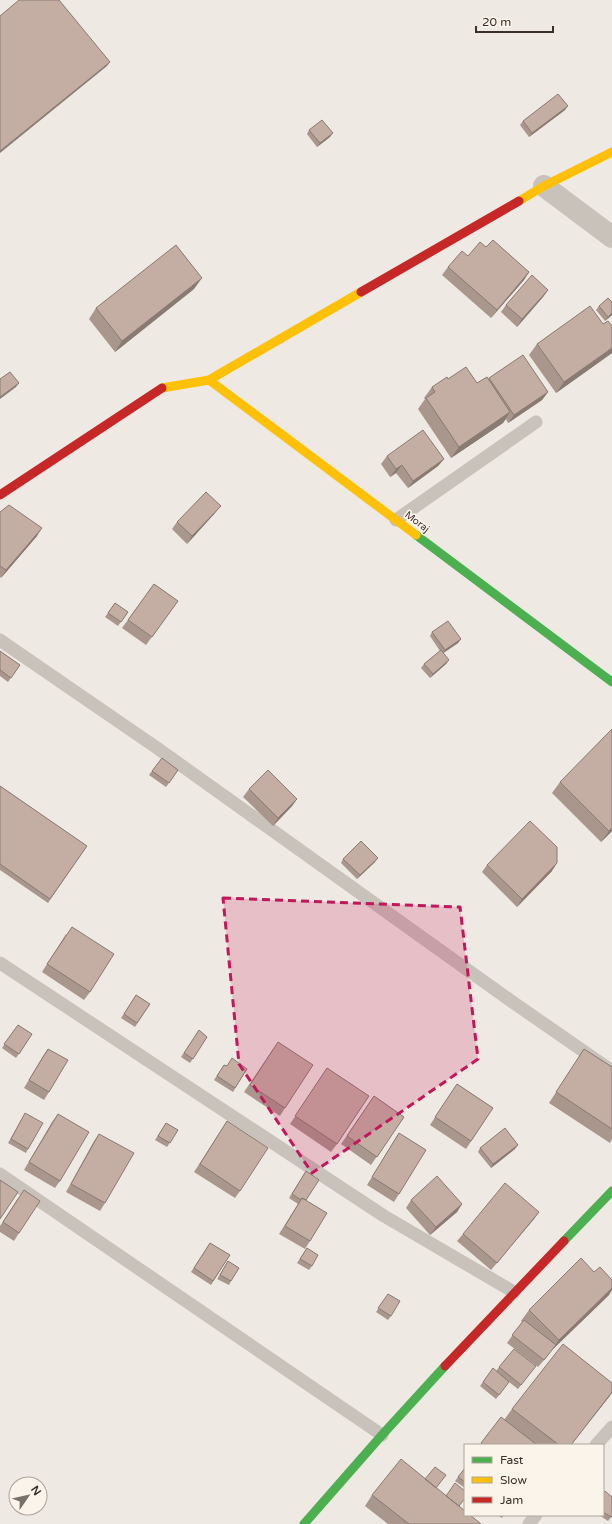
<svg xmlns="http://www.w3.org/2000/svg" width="612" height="1524" font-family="'Varela Round',sans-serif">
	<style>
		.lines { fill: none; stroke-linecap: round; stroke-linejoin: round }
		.lane { stroke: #c9c2bb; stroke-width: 13 }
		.street { stroke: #c9c2bb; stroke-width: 22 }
		.fast { stroke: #4caf50; stroke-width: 9 }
		.slow { stroke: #ffc107; stroke-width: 9 }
		.jam { stroke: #c62828; stroke-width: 9 }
		.wall { fill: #a9968c }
		.shaded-wall { fill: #897a72 }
		.building { fill: #c4aea3; stroke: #897a72 }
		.marked { fill: #c2185b; fill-opacity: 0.2; stroke: #c2185b; stroke-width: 3; stroke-dasharray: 8 5; stroke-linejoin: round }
		.labels { text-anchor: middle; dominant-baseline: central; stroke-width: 3.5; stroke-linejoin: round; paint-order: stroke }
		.street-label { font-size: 10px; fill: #3a2f29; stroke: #fbf4eb }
	</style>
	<rect width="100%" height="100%" fill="#efe9e3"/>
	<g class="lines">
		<path class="lane" d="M396,520l140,-98
			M0,640l157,108 357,255 98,68
			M0,963l384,253 130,76
			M0,1174l382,261
			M596,1445l16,-18
			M529,1524l7,-9"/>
		<path class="street" d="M544,186l68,51"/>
		<path class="fast" d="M416,535l196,147
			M564,1241l48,-50
			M304,1524l78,-89 63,-69"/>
		<path class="slow" d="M519,201l25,-15 68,-34
			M209,380l207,155
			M162,388l47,-8 152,-88"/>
		<path class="jam" d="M361,292l158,-91
			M0,495l162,-107
			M445,1366l119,-125"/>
	</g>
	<path class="wall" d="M565,110l-36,27 -9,-12 3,-4z
		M309,130l21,7 -13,10 -10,-13z
		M486,247l43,25 -5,8 -33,38 -49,-43 6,-8 20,-11z
		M194,289l-79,63 -26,-33 7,-11z
		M548,290l-5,7 -26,30 -16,-15 5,-7z
		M612,302v13l-7,6 -9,-11 3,-4z
		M612,326v27l-56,40 -27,-38 8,-11z
		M489,378l59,14 -6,8 -34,23 -2,-4 -3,4 -52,35 -33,-49 7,-10 -1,-1 8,-11 16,-8 29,4 11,-4z
		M387,456l57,3 -6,7 -30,22 -12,-15 -6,4 -9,-13z
		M0,512l37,24 -36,42 -1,-1z
		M215,513l-28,31 -15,-15 5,-7z
		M154,584l24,17 -32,44 -24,-17z
		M115,603l13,9 -10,14 -13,-9z
		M432,632l29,7 -3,4 -15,10 6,7 -3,4 -16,14 -9,-10 3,-4 16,-13 -10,-15z
		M0,651l20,14 -12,17 -8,-6z
		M162,758l16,12 -12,17 -17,-12z
		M560,782l52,49 -11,11 -49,-49z
		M0,786l87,60 -39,57 -48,-33z
		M249,789l48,10 -5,7 -19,20 -30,-29z
		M343,859l32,3 -18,17 -16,-16z
		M487,865l65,6 -35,36 -35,-35z
		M66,934l24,58 -6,8 -42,-28z
		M136,995l14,9 -15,23 -14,-9z
		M18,1025l14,9 -16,24 -14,-10z
		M199,1030l8,7 -17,26 -9,-6z
		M48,1049l1,43 -5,8 -20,-12 19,-32z
		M273,1049l12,59 -5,8 -36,-24z
		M584,1049l28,18v72l-2,4 -61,-40z
		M224,1065l3,1 20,3 -14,23 -19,-12z
		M322,1076l15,68 -6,8 -41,-28z
		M457,1084l36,24 -27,41 -36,-24z
		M374,1096l30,21 -33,48 -30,-21z
		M25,1113l3,36 -2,4 -18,-10z
		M58,1114l2,67 -5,7 -31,-18 28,-48z
		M227,1121l13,70 -5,7 -41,-26z
		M166,1123l12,7 -11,17 -12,-7z
		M399,1133v61l-5,8 -27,-17z
		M99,1134l6,69 -5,8 -34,-19 28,-51z
		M480,1148l35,1 -24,19 -13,-16z
		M306,1171v29l4,41 -5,8 -26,-15 19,-30 -9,-6z
		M18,1198l1,35 -5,8 -14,-9v-6z
		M411,1200l51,4 -5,8 -27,23 -24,-27z
		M539,1212l-5,7 -43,51 -34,-29 6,-7z
		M210,1243l20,12 -19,30 -20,-13z
		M307,1248l5,18 -3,4 -12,-7z
		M228,1261l3,20 -2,4 -12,-6z
		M388,1294l3,22 -3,4 -12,-8z
		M609,1295l-58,56 -13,16 -31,-24 15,-21 -1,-1 8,-11z
		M536,1366l-18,23 -9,-7 -13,17 -16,-13 13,-18 3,3 3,-4z
		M612,1383v10l-41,52h-34l-33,-25 8,-11z
		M465,1468v20l-10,-7z
		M436,1488l45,36h-93l-23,-18 7,-11z
		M603,1494l9,22 -4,5 -9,-6h4z
		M497,1515h7l-2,3z"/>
	<path class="shaded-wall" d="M110,62l-3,4 -107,87v-2z
		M568,106l-3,4 -36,27 3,-4z
		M333,133l-3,4 -13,10 3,-4z
		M529,272l-5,8 -33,38 6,-8z
		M202,278l-8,11 -79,63 7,-11z
		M548,290l-5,7 -26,30 5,-8z
		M612,313v2l-7,6 3,-4z
		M612,348v5l-56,40 8,-11z
		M19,383l-3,4 -16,12v-2z
		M548,392l-6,8 -34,23 6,-8z
		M510,412l-7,11 -52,35 8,-11z
		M444,459l-6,7 -30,22 5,-7z
		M402,465l-6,8 -6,4 6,-8z
		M221,506l-6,7 -28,31 5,-8z
		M42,528l-5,8 -36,42 5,-8z
		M461,639l-3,4 -16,11 3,-4z
		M449,660l-3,4 -16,14 3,-4z
		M297,799l-5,7 -19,20 5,-8z
		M612,828v3l-11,11 8,-11z
		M378,858l-3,4 -18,17 3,-4z
		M557,863l-5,8 -35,36 5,-8z
		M518,1145l-3,4 -24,19 2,-4z
		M462,1204l-5,8 -27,23 6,-8z
		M539,1212l-5,7 -43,51 6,-7z
		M612,1288v2l-3,5 -58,56 8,-11z
		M556,1345l-6,7 -12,15 6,-7z
		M612,1392l-3,5 -38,48z"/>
	<path class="building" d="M19,0h40l51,62 -110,89v-135z
		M558,94l10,12 -36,27 -9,-12z
		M322,120l11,13 -13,10 -11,-13z
		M493,240l36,32 -32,38 -49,-43 14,-16 6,5 12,-14 6,5z
		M176,245l26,33 -80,63 -26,-33z
		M532,275l16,15 -26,29 -16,-14z
		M608,298l4,4v11l-4,4 -9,-11z
		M590,306l13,18 5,-3 4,5v22l-48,34 -27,-38z
		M523,355l25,37 -34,23 -25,-37z
		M466,367l11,16 10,-6 23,35 -51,35 -33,-49 9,-6 -3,-5 15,-10 1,2z
		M10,372l9,11 -19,14v-18z
		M423,430l21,29 -31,22 -11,-16 -6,4 -9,-13z
		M206,492l15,14 -29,30 -15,-14z
		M9,505l33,23 -36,42 -6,-4v-54z
		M154,584l24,17 -26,36 -24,-17z
		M115,603l13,9 -7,10 -13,-9z
		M448,621l13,18 -16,11 -13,-18z
		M441,650l8,10 -16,14 -9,-10z
		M0,651l20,14 -9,13 -11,-8z
		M612,729v99l-3,3 -49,-49z
		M162,758l16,12 -9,13 -17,-12z
		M268,770l29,29 -19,19 -29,-29z
		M0,786l87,60 -37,53 -50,-35z
		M530,821l27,26v16l-35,36 -35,-34z
		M361,841l17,17 -18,17 -17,-16z
		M72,927l42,27 -24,38 -43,-28z
		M136,995l14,9 -13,19 -13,-9z
		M18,1025l14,9 -13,20 -15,-10z
		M199,1030l8,7 -14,22 -9,-6z
		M278,1042l35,23 -28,43 -35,-23z
		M48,1049l20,11 -19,32 -20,-12z
		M584,1049l28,18v62l-56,-37z
		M232,1058l15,11 -12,19 -18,-12 7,-11 3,1z
		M327,1068l42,28 -32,48 -42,-28z
		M457,1084l36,24 -22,33 -36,-24z
		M374,1096l30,21 -27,40 -30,-21z
		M25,1113l18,10 -15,26 -17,-10z
		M58,1114l31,18 -29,49 -31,-19z
		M227,1121l41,27 -28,43 -40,-27z
		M166,1123l12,7 -8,13 -12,-7z
		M505,1128l13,17 -25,19 -13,-16z
		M399,1133l27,17 -27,44 -27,-17z
		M99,1134l35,19 -29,50 -34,-19z
		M306,1171l13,9 -13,20 -4,-2 -1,2 -9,-6z
		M437,1176l25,28 -26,23 -25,-27z
		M0,1180l18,12 -18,27z
		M505,1183l34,29 -42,51 -34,-29z
		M24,1190l16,11 -21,32 -16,-11z
		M302,1198l25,15 -17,28 -25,-15z
		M210,1243l20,12 -17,26 -19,-13z
		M307,1248l11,7 -6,11 -12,-7z
		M581,1258l13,14 6,-5 12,13v8l-53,52 -30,-30z
		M228,1261l11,7 -8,13 -11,-6z
		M388,1294l12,7 -9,15 -13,-8z
		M524,1320l32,25 -12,15 -32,-25z
		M563,1344l49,39v9l-41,53h-12l-47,-36z
		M514,1349l22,17 -15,19 -22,-18z
		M493,1368l16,14 -10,13 -16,-13z
		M501,1417l36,28h-53l-3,-2z
		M401,1459l64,52v4h5l11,9h-72l-37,-29z
		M435,1467l11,8 -10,13 -11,-9z
		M465,1468v14l-7,-5z
		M455,1483l10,8v7l-6,8 -13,-10z
		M605,1491l7,6v19l-1,1 -8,-5v-18z"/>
	<path class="marked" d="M223,898l237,9 18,152 -166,114 -73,-109z"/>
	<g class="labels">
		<g class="street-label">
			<text transform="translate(417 522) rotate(37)">Moraj</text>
		</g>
	</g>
	<rect x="464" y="1444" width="140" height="72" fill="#fbf4eb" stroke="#aea59d"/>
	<rect x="472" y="1457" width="20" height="6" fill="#4caf50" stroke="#aea59d"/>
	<text x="500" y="1464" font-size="12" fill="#3a2f29">Fast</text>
	<rect x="472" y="1477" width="20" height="6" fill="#ffc107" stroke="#aea59d"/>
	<text x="500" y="1484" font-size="12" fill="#3a2f29">Slow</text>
	<rect x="472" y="1497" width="20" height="6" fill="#c62828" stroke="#aea59d"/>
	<text x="500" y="1504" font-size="12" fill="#3a2f29">Jam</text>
	<g transform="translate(28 1496) rotate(56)"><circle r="19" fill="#fbf4eb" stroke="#aea59d"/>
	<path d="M0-3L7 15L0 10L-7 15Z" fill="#79706a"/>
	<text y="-6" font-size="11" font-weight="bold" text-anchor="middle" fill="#3a2f29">N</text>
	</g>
	<path d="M476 26v6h77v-6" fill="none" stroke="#3a2f29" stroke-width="2"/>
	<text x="482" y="26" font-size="12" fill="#3a2f29" stroke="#fbf4eb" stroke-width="3" paint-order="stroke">20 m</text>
</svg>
